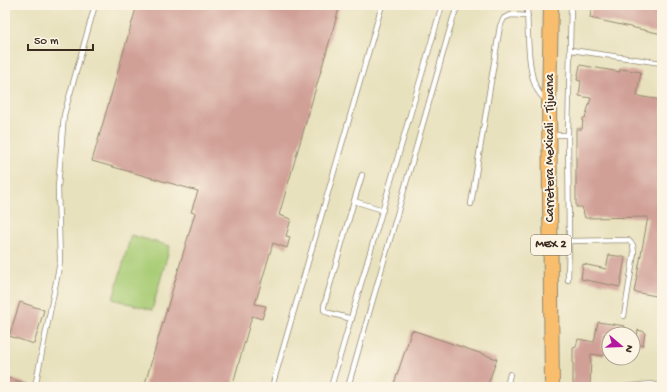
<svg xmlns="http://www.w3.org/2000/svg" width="667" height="392" font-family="'Gochi Hand',sans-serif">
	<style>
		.green { fill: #a8cc75; stroke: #727b4a }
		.building { fill: #d09f96 }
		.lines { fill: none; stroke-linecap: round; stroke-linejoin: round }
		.lane-casing { stroke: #92866e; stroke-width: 6 }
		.primary-casing { stroke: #92866e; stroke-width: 16 }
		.lane { stroke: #fff; stroke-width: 4.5 }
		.primary { stroke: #f9be6d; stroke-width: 14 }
		.labels { text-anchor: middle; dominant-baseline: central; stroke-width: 4; stroke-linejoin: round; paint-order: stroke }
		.shield { fill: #fcf5e5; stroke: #75675a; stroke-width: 1 }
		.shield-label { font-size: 12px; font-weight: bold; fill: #3b2a1e }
		.street-label { font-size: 13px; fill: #3b2a1e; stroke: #fcf5e5 }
	</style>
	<rect width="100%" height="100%" fill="#fcf5e5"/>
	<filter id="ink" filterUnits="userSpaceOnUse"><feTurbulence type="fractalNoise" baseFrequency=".025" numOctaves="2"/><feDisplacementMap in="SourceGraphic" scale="8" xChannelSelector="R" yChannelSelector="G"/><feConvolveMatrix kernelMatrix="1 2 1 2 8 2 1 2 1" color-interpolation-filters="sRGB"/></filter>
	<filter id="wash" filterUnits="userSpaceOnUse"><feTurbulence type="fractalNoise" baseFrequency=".012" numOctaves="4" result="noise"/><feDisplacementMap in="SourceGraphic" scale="16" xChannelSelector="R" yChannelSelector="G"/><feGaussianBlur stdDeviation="0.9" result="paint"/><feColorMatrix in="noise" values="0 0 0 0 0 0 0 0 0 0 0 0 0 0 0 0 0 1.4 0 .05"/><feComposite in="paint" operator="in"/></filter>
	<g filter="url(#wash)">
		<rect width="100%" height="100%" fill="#e8e1bd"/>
		<path class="green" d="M131,235l39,11 -18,64 -39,-11z"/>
		<g id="blocks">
			<path class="building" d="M137,5h203l-61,210 12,4 -5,17 4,1 -3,11 -14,-5 -18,61 11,2 -4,13 -10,-3 -20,71h-88l51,-174 -4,-1 7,-21 -106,-30z
				M592,5h70v29l-72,-16z
				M580,65l40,7v-3l21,3 -4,24 25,4v197l-28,-5 14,-75 -63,1 -3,-11h-6v-78h6l1,-11h2l6,-20 -12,-2 2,-15 -4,-1z
				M609,255l16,2 -5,30 -39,-8 2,-15 23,5z
				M20,302l24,8 -10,34 -25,-8z
				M598,322l27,4 -2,8h-19l-2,14h2v8l-13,-2 -1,33 -17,-1v-38l3,-1 2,-8 16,3z
				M412,330l85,29 -10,28h-94z
				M638,330l7,2 -2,13 -7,-1z
				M5,377l26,8v2h-26z"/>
		</g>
	</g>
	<g filter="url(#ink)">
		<use href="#blocks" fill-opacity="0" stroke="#92866e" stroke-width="1"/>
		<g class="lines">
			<defs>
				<path id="lane" d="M527,5c1,21 0,69 11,86 2,4 6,7 8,10
					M571,50l91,13
					M551,135h17
					M354,201l8,-26
					M471,204l29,-178 4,-8 7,-3 17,1
					M553,242l16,-1 -1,-106 3,-130
					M568,280l1,-39 59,-1 5,5 1,8 -10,63
					M352,319l-23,-6 -5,-3v-4l30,-105 29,9
					M35,387l25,-125 -2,-75 6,-72 31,-110
					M272,387l110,-382
					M331,387l111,-382
					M348,387l105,-369 5,-13
					M507,387l3,-13
					M623,387l28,-3 11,3"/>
				<path id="primary" d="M551,5l-2,99 3,283"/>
			</defs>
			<use href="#lane" class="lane-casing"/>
			<use href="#primary" class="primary-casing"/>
			<use href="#lane" class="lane"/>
			<use href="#primary" class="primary"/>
		</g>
	</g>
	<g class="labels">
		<rect class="shield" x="531" y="235" width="40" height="20" rx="3"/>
		<g class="shield-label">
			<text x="551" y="245">MEX 2</text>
		</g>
		<g class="street-label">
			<text transform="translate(550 148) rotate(-90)">Carretera Mexicali - Tijuana</text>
		</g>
	</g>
	<rect width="667" height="392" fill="none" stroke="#fcf5e5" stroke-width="20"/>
	<g transform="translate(621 346) rotate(109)"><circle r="19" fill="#fcf5e5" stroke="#afa495"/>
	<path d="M0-3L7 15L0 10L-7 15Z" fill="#b5179e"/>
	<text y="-6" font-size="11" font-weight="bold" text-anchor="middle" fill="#3b2a1e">N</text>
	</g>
	<path d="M28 44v6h65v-6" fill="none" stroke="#3b2a1e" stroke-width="2"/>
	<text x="34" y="44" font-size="12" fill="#3b2a1e" stroke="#fcf5e5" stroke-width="3" paint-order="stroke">50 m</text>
</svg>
